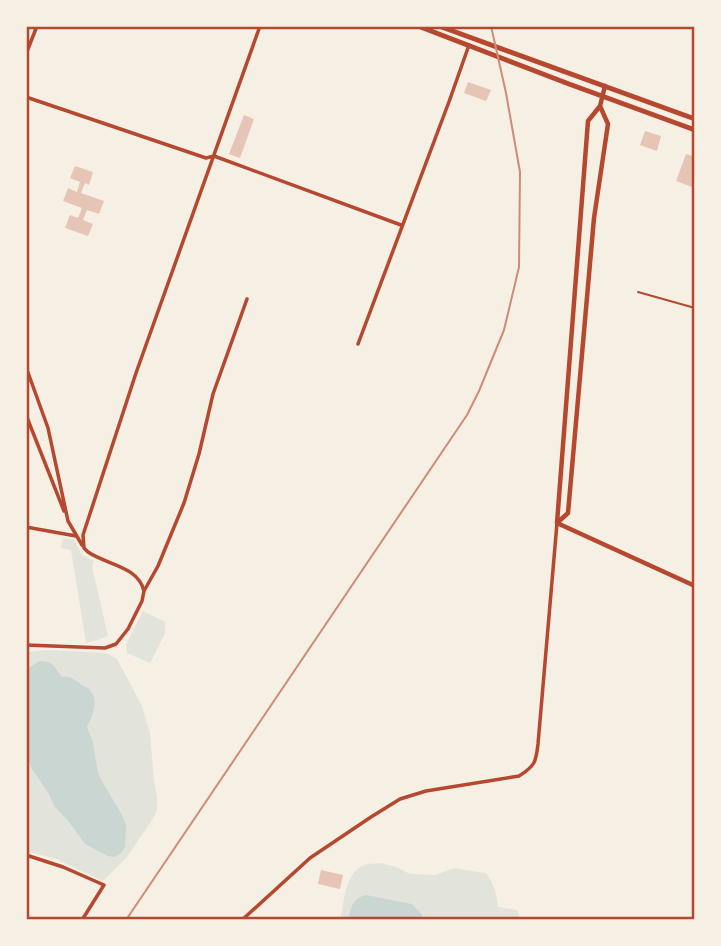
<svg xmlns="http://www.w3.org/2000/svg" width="721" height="946" font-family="Overpass,sans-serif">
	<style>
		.green { fill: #e2e4dc }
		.water { fill: #c9d6d2 }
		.building { fill: #e6c5b7 }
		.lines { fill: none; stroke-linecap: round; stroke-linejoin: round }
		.service { stroke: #b5482f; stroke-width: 2 }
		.minor { stroke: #b5482f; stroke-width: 3.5 }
		.tertiary { stroke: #b5482f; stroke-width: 4.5 }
		.trunk { stroke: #b5482f; stroke-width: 5 }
		.rail { stroke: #cf8b77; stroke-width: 2 }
		.neatline { fill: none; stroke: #b5482f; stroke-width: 2.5 }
	</style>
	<rect width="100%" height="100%" fill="#f6efe4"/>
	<path class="green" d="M63,538l11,2 8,15 12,6 -2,6 16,69 -10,4 -12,3 -15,-93 -10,-2z
		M143,611l22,11v11l-15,30 -23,-10 -1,-9z
		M49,650l57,3 11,6 25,47 8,27 4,48 3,16v13l-5,10 -25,37 -24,24 -47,-22 -30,-8v-199z
		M381,863l15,4 14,7 25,1 19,-7 32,5c8,11 11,21 12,34l19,3 4,10h-99v-6l-10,-10 -45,-9 -16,14 -3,11h-8c4,-17 5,-48 24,-55 5,-2 12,-1 17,-2z"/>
	<path class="water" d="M40,661c16,1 13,6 22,16 8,-1 10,1 16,5 3,3 7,4 10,6 12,11 5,27 -1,39l6,15 4,26 4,12 20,33 5,12 -1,22 -4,6 -7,4 -6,-1 -23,-12 -16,-22 -15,-16 -5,-12 -17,-25 -6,-16v-84z
		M367,895l45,9 10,10v6h-74c3,-13 5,-23 19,-25z"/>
	<path class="building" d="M468,82l23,8 -5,11 -22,-8z
		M244,115l10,4 -14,39 -11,-4z
		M645,131l16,5 -4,15 -17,-6z
		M686,154l9,3v23l-3,7 -16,-6z
		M75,166l18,6 -4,13 -4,-2 -4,10 23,8 -5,13 -12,-4 -4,10 10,4 -5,12 -23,-8 5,-13 8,3 4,-10 -19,-7 5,-13 9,4 3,-10 -10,-4z
		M321,870l22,5 -3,14 -22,-5z"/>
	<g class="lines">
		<path class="service" d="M638,292l57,16"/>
		<path class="minor" d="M26,54l11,-28
			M26,97l180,61 8,-2 187,69
			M358,344l92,-245 19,-54
			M26,367l22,61 20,93
			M26,415l38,96
			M68,521l14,24
			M26,527l50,9
			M144,591c-6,-25 -37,-26 -56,-39l-4,-4 -1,-13 53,-162 124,-347
			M26,645l79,3 11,-4 12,-15 14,-28 2,-10 14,-25 26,-63 15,-49 14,-60 34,-95
			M26,855l37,12 41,18 -22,35
			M242,920l68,-62 61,-41 29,-18 26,-8 93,-15c16,-10 17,-14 19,-32l19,-221"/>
		<path class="tertiary" d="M557,523l31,-402 12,-15 5,-20
			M557,523l11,-10 26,-295 14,-94 -8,-18
			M557,523l138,63"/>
		<path class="trunk" d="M418,26l151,58 126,46
			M439,26l256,93"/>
		<path class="rail" d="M126,920l341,-505 12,-24 25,-61 15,-63 1,-95 -14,-79 -15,-67"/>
	</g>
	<rect width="721" height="946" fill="none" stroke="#f6efe4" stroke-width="56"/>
	<rect x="28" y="28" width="665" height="890" class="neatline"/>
</svg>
